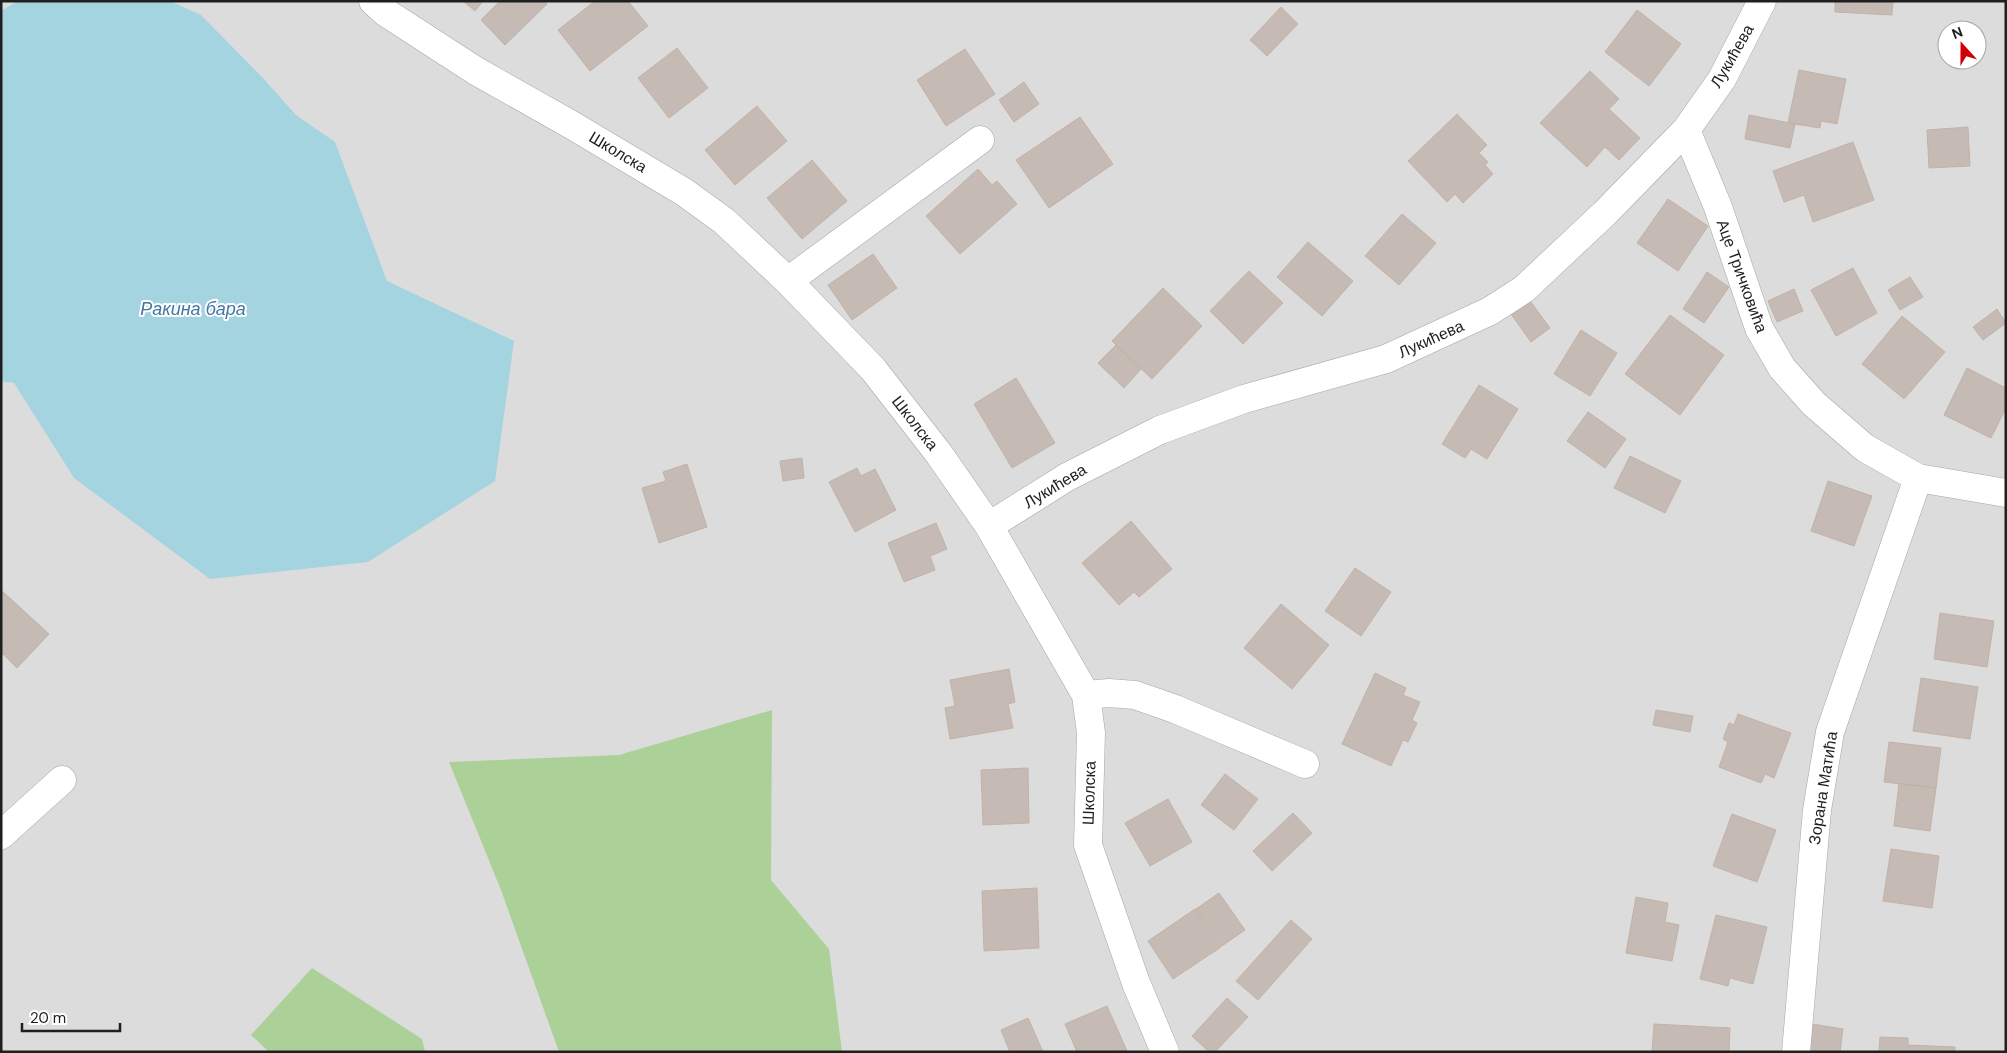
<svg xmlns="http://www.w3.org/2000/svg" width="2007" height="1053" font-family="'DM Sans',sans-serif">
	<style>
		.residential { fill: #dddcdc; fill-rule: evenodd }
		.forest { fill: #abd198 }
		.water { fill: #a4d4df }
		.building { fill: #c5bbb4; stroke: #c2b2a6 }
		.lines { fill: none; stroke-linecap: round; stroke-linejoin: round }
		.minor-casing { stroke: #a6a6a6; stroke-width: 29 }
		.minor { stroke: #fff; stroke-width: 28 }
		.labels { text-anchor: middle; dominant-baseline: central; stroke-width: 4; stroke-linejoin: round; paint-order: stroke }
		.street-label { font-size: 16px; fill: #1f1f1f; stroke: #fff }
		.water-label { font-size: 18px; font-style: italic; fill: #4276a3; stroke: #fff }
	</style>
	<rect width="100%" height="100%" fill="#f0ece5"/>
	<path class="residential" d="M1,1h2005v1051h-2005zM1947,30h30v30h-30z"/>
	<path class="forest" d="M772,710l-1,170 58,69 13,103h-283l-58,-162 -52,-128 170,-7z
		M312,968l110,71 3,13h-156l-18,-17z"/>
	<path class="water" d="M18,1h152l31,14 61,62 34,38 39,27 52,139 127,60 -19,140 -127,81 -158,17 -136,-101 -60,-95 -13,-2v-370z"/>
	<path class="building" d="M463,1h20l-8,10z
		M500,1h44l3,3 -42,41 -24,-25z
		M595,1h33l20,25 -58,45 -32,-41z
		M1835,1h58l-1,14 -57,-3z
		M1281,7l17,17 -31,32 -17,-16z
		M1637,10l44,34 -32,42 -44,-34z
		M677,48l31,40 -39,30 -31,-40z
		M965,49l30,45 -49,32 -29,-46z
		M1799,70l47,9 -9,45 -16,-3 -1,7 -32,-5z
		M1590,71l29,28 -10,10 31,29 -21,22 -14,-13 -18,20 -47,-44z
		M1024,82l15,22 -25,18 -15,-22z
		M757,106l30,35 -52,44 -30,-35z
		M1457,114l30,31 -8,8 9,9 -3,3 8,9 -30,29 -8,-9 -8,8 -39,-41z
		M1749,115l46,9 -5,24 -45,-9z
		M1080,117l33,47 -64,44 -33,-48z
		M1968,127l2,39 -41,2 -2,-38z
		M1853,142l21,58 -61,22 -9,-27 -20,7 -11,-31z
		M812,160l35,41 -45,38 -35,-41z
		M978,169l14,16 5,-4 20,23 -57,50 -34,-38z
		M1668,199l40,27 -30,45 -41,-28z
		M1402,214l34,29 -37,42 -34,-29z
		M1308,242l45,39 -31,35 -45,-39z
		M873,254l24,34 -45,32 -24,-35z
		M1853,268l24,45 -41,23 -25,-46z
		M1249,271l34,32 -40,41 -33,-33z
		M1707,272l22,15 -25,36 -21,-14z
		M1910,277l13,20 -23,13 -12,-20z
		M1163,288l39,38 -50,53 -40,-38z
		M1794,289l9,22 -26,11 -9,-21z
		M1530,301l20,27 -19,14 -20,-28z
		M1997,309l9,14 -23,17 -10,-13z
		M1670,315l54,40 -44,60 -55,-41z
		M1902,316l43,36 -41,47 -42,-35z
		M1581,330l36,23 -27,43 -36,-22z
		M1116,345l25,24 -17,19 -26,-25z
		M1967,368l39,20v20l-15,30 -47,-23z
		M1016,378l39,65 -43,25 -38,-64z
		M1479,385l39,24 -31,50 -16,-10 -6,9 -23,-14z
		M1588,412l38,27 -21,29 -38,-27z
		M1630,456l51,25 -16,32 -51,-25z
		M802,458l2,20 -21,3 -3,-20z
		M687,464l20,63 -48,16 -17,-55 24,-7 -3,-9z
		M857,468l4,8 14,-7 21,41 -41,22 -26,-50z
		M1828,481l44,15 -18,50 -43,-15z
		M1131,521l41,48 -33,28 -5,-5 -15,13 -37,-42z
		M936,523l11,26 -17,7 5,14 -31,12 -16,-39z
		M1355,568l36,24 -30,44 -36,-25z
		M1,590l48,44 -32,34 -14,-14 -2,2z
		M1281,604l48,41 -37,44 -48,-41z
		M1940,613l54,8 -7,46 -53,-8z
		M1009,669l6,33 -7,2 5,24 -63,11 -5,-31 10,-2 -5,-26z
		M1375,673l31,15 -3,7 17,7 -8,18 5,3 -9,19 -5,-2 -12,26 -49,-22z
		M1921,678l57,9 -8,52 -57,-8z
		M1656,710l37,6 -3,16 -37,-7z
		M1738,714l53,19 -17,45 -9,-4 -4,9 -42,-16 9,-25 -5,-3 6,-16 5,2z
		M1889,742l52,6 -5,40 -52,-6z
		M1028,768l1,55 -46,2 -2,-55z
		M1225,774l33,25 -24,31 -33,-25z
		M1899,783l37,5 -6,43 -36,-5z
		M1168,799l24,43 -42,24 -25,-43z
		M1293,813l19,20 -40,38 -19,-20z
		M1732,814l44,16 -19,52 -44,-16z
		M1891,849l48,7 -7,52 -49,-7z
		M1037,888l2,60 -55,3 -2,-60z
		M1219,893l26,37 -23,16 -26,-37z
		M1636,897l32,6 -3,19 14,3 -7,36 -46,-8z
		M1195,909l26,38 -48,32 -25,-38z
		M1716,915l51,12 -14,57 -23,-6 -2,8 -28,-7z
		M1291,920l21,19 -54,61 -22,-19z
		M1227,998l21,19 -33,35h-6l-17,-16z
		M1107,1006l20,45 -50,1 -12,-28z
		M1028,1018l15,34h-33l-9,-22z
		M1654,1024l76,4 -1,24h-77z
		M1812,1024l31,5 -3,23h-31z
		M1880,1037l28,1v7l47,2v5h-76z"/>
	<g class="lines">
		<defs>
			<path id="minor" d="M373,1l12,11 91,59 94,53 114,68 40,29 64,60 85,88 66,85 50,72 97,169 5,38 -3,112 48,138 29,69
				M1686,130l32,77 41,121 23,40 32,36 51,44 53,30 88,15
				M788,281l192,-141
				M989,526l78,-49 93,-47 84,-31 142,-40 104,-48 34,-22 81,-76 81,-83 36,-51 40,-78
				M1086,695l23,-2 26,2 40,14 130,55
				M1,835l61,-55
				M1796,1052l21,-242 13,-78 88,-254"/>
		</defs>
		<use href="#minor" class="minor-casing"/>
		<use href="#minor" class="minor"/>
	</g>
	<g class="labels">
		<g class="street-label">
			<text transform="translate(1732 56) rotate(-60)">Лукићева</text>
			<text transform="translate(618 152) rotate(31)">Школска</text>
			<text transform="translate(1742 276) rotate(70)">Аце Тричковића</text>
			<text transform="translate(1431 339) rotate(-24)">Лукићева</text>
			<text transform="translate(915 423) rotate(52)">Школска</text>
			<text transform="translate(1055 486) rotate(-31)">Лукићева</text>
			<text transform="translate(1823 788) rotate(-81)">Зорана Матића</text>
			<text transform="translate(1089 793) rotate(-88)">Школска</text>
		</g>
		<g class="water-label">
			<text x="193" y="309">Ракина бара</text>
		</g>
	</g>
	<rect width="2007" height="1053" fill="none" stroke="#1f1f1f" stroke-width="5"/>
	<g transform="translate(1962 45) rotate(339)"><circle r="24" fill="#ffffff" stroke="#a5a5a5"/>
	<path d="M0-4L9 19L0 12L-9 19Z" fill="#ce0008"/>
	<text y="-8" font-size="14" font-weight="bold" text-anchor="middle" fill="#1f1f1f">N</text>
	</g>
	<path d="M22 1023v8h98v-8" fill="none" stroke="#1f1f1f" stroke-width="2.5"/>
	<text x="30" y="1023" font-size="15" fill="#1f1f1f" stroke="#ffffff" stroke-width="4" paint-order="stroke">20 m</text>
</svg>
